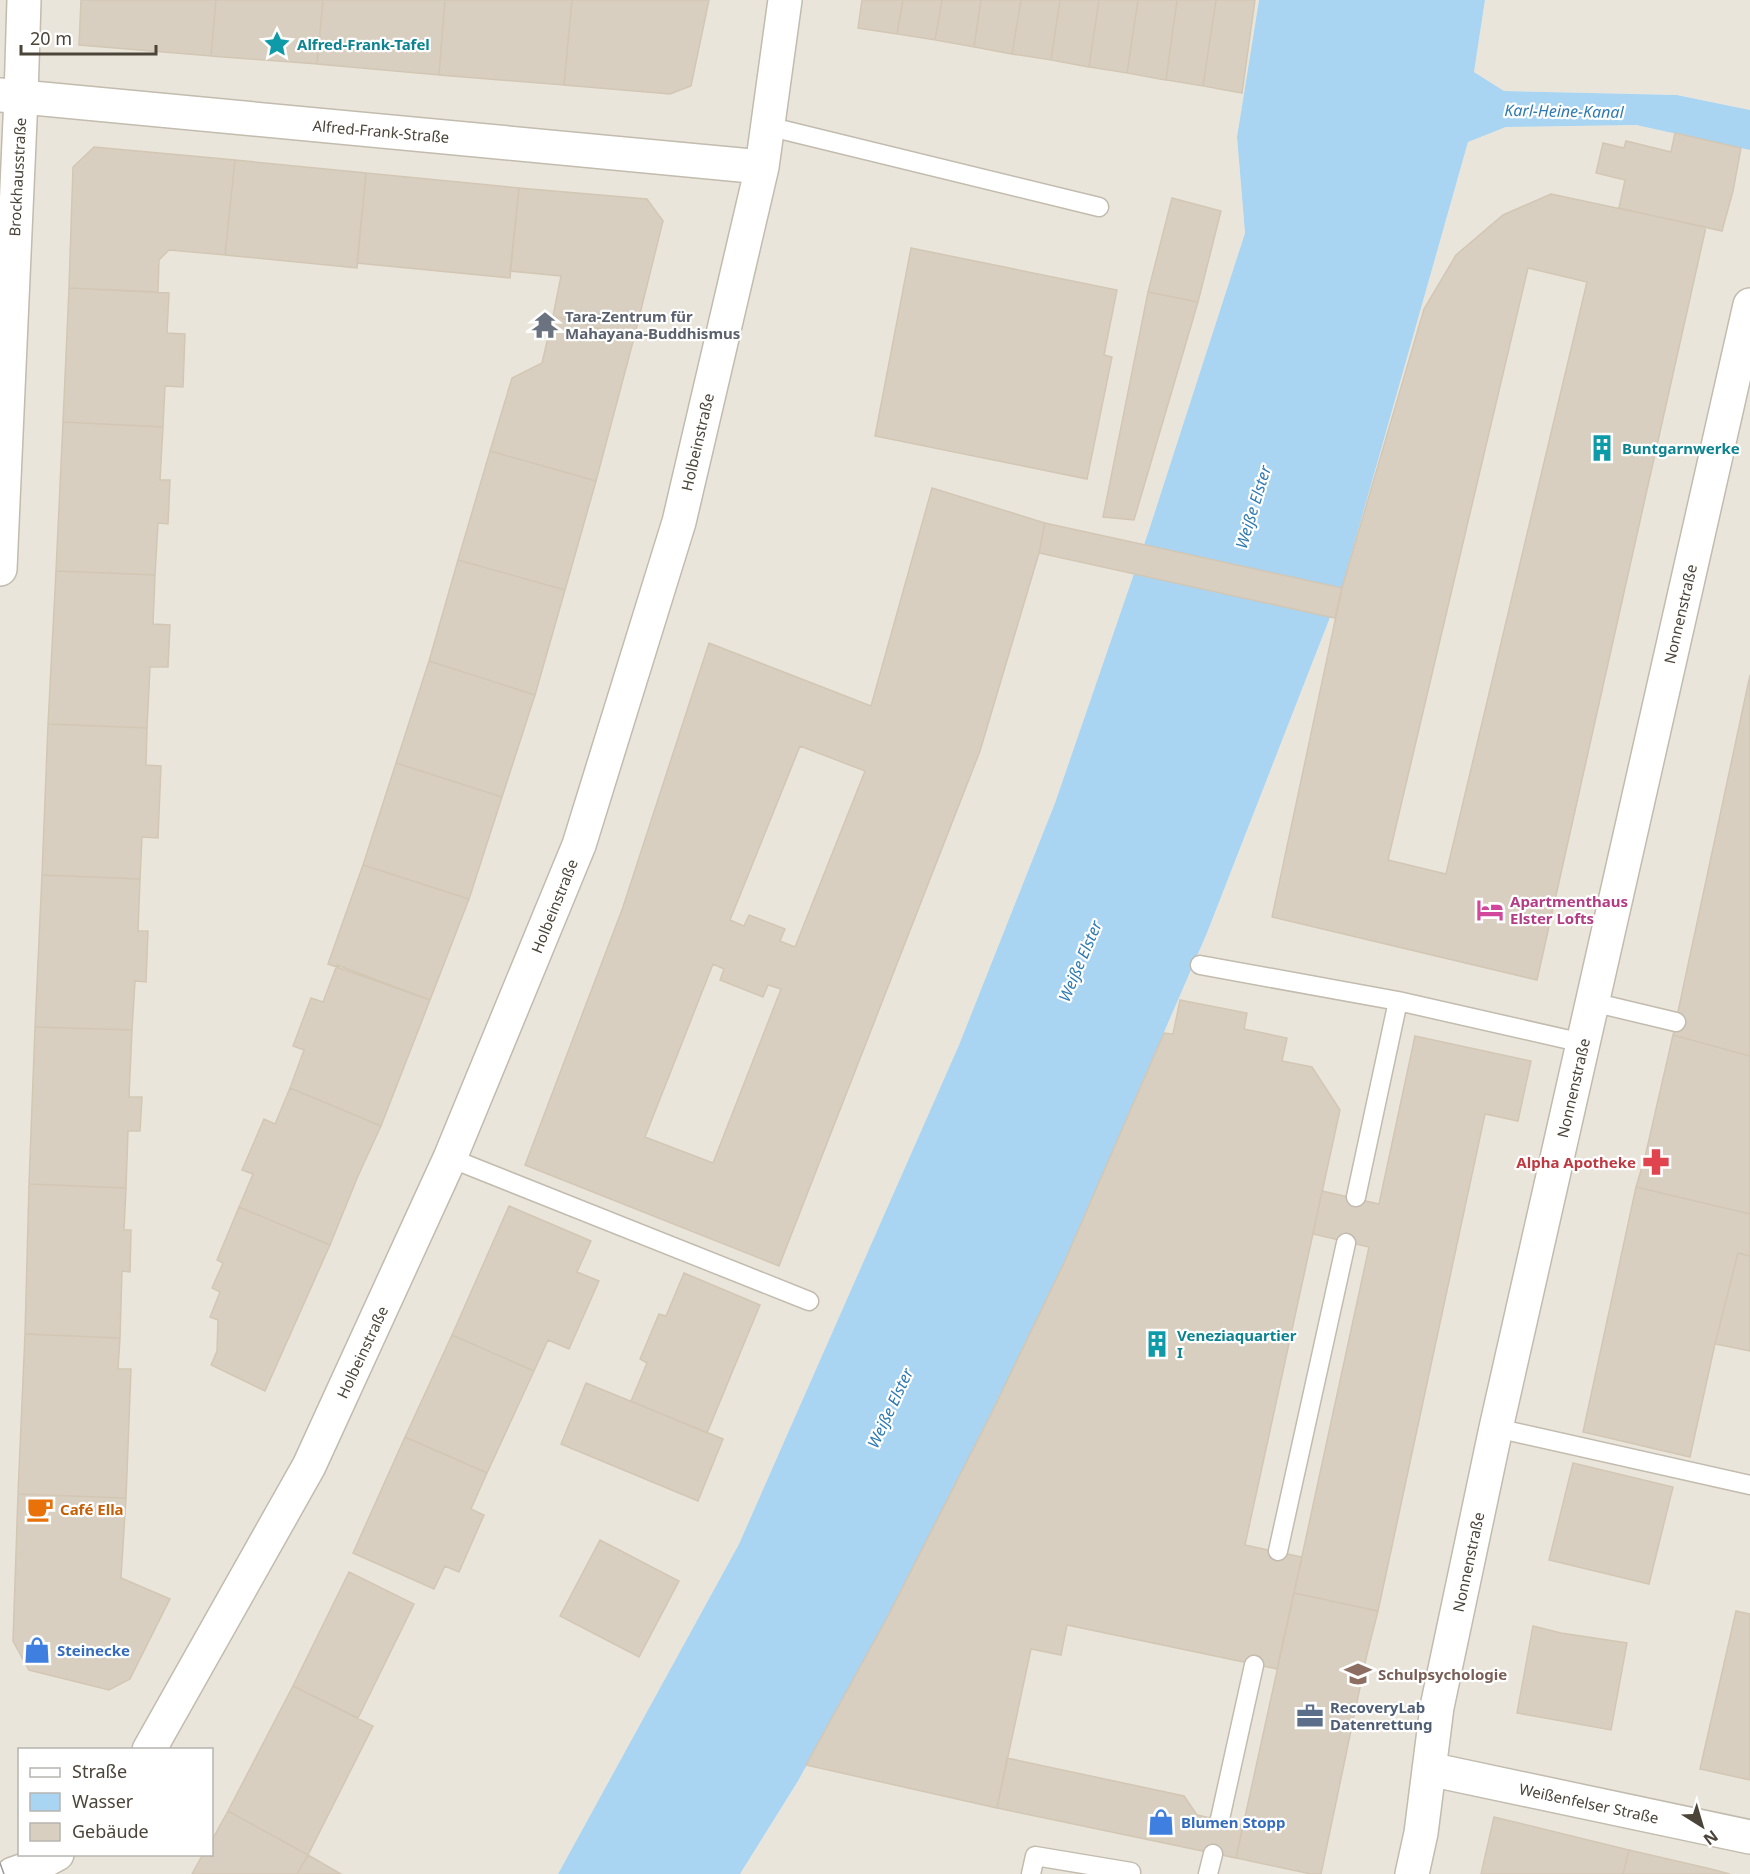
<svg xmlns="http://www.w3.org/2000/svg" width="1750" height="1874" font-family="'Noto Sans',sans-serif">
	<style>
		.residential { fill: #eae5da; fill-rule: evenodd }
		.water { fill: #a9d4f2 }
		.building { fill: #d8cfc1; stroke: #d3c7b4; stroke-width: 1.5; fill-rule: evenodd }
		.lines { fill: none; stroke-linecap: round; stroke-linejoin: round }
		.service-casing { stroke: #c2bbae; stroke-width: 21 }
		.minor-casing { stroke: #c2bbae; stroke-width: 36 }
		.service { stroke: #fff; stroke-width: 18 }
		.minor { stroke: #fff; stroke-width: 33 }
		.tram { stroke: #9a9a9a; stroke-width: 1.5 }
		.labels { text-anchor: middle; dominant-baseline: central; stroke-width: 4.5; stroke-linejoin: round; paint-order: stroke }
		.culture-label { font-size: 15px; font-weight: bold; fill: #0d838f; stroke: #fff; text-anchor: start }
		.street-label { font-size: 15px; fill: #4b4439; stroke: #fff }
		.worship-label { font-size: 15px; font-weight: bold; fill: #5b616d; stroke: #fff; text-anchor: start }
		.hotel-label { font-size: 15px; font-weight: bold; fill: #b23c85; stroke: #fff; text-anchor: start }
		.health-label { font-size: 15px; font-weight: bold; fill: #be3a42; stroke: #fff; text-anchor: end }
		.food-label { font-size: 15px; font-weight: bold; fill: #c56008; stroke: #fff; text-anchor: start }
		.shop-label { font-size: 15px; font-weight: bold; fill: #366cbe; stroke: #fff; text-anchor: start }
		.education-label { font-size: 15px; font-weight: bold; fill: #785e54; stroke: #fff; text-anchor: start }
		.service-label { font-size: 15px; font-weight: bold; fill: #4e5e75; stroke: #fff; text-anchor: start }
		.water-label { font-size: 16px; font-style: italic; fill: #2e7ab2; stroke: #fff }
	</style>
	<rect width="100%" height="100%" fill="#f6f3ec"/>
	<path class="residential" d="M0,0h1259l-22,137 8,96 -96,297 -94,273 -96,242 -220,499 -181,330h-558zM20,1750h192v104h-192z
		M1485,0h265v110l-73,-15 -173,-4 -30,-19z
		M1636,125l114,25v1724h-1010l58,-93 266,-518 143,-330 136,-349 125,-442 38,-15z"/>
	<path class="water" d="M1259,0h226l-11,72 30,19 173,4 73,15v40l-114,-25 -130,2 -38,15 -125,442 -136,349 -143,330 -72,149 -105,206 -89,163 -58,93h-182l181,-330 220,-499 96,-242 94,-273 96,-297 -8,-96z"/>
	<path class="building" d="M81,0h135l-5,56 -132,-11z
		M216,0h107l-6,64 -106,-8z
		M323,0h122l-6,75 -122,-11z
		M445,0h127l-8,85 -125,-10z
		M572,0h137l-18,86 -21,8 -106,-9z
		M862,0h41l-6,34 -39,-6z
		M903,0h39l-7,40 -38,-6z
		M942,0h39l-7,47 -39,-7z
		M981,0h40l-9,54 -38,-7z
		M1021,0h39l-9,60 -39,-6z
		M1060,0h39l-10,67 -38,-7z
		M1099,0h39l-11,73 -38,-6z
		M1138,0h39l-11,80 -39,-7z
		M1177,0h39l-13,86 -37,-6z
		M1216,0h39l-13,93 -39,-7z
		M1675,133l66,15 -8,43 -11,40 -103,-23 6,-28 -29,-7 7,-30 21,5 2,-7 45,11z
		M94,147l141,13 -10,95 -56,-5 -10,10 -1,32 -89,-4 4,-121z
		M235,160l131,13 -9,95 -132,-13z
		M366,173l153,15 -9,90 -153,-15z
		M519,188l128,11 16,22 -29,117 -81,-22 8,-40 -51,-5z
		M1551,194l155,33 -169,753 -265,-63 70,-329 82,-279 32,-54 47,-40zM1528,268l59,14 -141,592 -58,-14z
		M1172,198l49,13 -23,91 -50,-10z
		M911,248l206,42 -13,65 8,2 -25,122 -212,-43z
		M69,288l100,5 -2,40 18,1 -2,53 -18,-1 -2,41 -100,-5z
		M1148,292l50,10 -64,218 -31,-3z
		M553,316l81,22 -38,143 -106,-30 22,-73 30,-15z
		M63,422l100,5 -3,53h10l-2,44 -10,-1 -3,52 -99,-4z
		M490,451l106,30 -31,109 -107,-30z
		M932,488l113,35 -6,30 -59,198 -201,515 -254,-101 98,-258 86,-264 162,63zM800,746l65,25 -70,176 -15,-6 5,-12 -36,-14 -5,11 -14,-6zM713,964l11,5 -4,11 43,17 5,-12 13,4 -68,174 -68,-26z
		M1045,523l297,65 -7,30 -296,-65z
		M458,560l107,30 -30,105 -106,-34z
		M56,571l99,4 -2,49 17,1 -2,42h-18l-3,61 -99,-4z
		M429,661l106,34 -33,102 -106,-34z
		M1750,675v381l-77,-21z
		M48,724l99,4 -1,37 15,1 -3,72 -16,-1 -2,42 -98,-4z
		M396,763l106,34 -33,102 -106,-34z
		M363,865l106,34 -39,101 -102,-36z
		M42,875l98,4 -2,52h10l-2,51 -11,-1 -3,49 -97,-3z
		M337,965l93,35 -49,126 -91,-38 14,-38 -11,-4 18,-48 12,4z
		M1180,1000l67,13 -3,16 43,9 -5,23 30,6 28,43 -95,435 57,12 -25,112 -210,-44 -6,30 -30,-6 -34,159 -191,-43 81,-147 105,-206 72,-149 100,-230 9,1z
		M35,1027l97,3 -3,67h13l-2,34h-12l-2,57 -97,-4z
		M1673,1035l77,21v158l-114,-27 9,-30z
		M1415,1036l116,25 -13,60 -33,-7 -107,497 -84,-18 75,-346 -56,-13 9,-43 57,13z
		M290,1088l91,38 -23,50 -28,69 -91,-38 14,-33 -11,-4 22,-51 11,5z
		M29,1184l97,4 -2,42h7l-1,42 -8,-1 -2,67 -95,-4z
		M1636,1187l114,27v42l-12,-3 -23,91 -25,113 -107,-25z
		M509,1206l82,35 -14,31 22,9 -30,68 -21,-9 -14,31 -82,-36z
		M239,1207l91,38 -65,146 -54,-26 6,-14 1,-31 -8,-3 10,-25 -8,-4 11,-25 -6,-3z
		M1738,1253l12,3v95l-35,-7z
		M684,1273l76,32 -53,128 -76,-32 16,-38 -7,-4 19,-45 7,2z
		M25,1334l95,4 -2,31h13l-5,129 -108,-4z
		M452,1335l82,36 -47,102 -82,-36z
		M586,1383l137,56 -25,62 -137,-57z
		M405,1437l82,36 -16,36 13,6 -25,57 -14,-6 -11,23 -81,-36z
		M1573,1463l100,24 -24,97 -100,-24z
		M18,1494l108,4 -5,80 49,21 -40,80 -21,11 -80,-20 -16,-29z
		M600,1540l79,41 -40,76 -79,-41z
		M349,1572l65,32 -56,114 -65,-32z
		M1294,1593l84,18 -11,43 -46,220h-10l-75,-16z
		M1736,1611l14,3v166l-50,-11z
		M1533,1626l28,7 66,10 -16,87 -94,-17z
		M293,1686l80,40 -65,129 -80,-44z
		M1007,1758l177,38 13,19 46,10 -7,33 -239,-50z
		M228,1811l80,44 -11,19h-105l11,-20h9v-14z
		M1494,1817l135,33 -6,24h-142z
		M1629,1850l82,19 19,5h-107z
		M308,1855l33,19h-44z"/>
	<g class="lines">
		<defs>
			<path id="service" d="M767,126l332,81
				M1200,965l198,36 185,42
				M1592,1002l84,20
				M450,1158l359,143
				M1356,1197l42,-196
				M1496,1428l254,57
				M1278,1551l68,-308
				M1220,1819l34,-154
				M1031,1874l4,-18 96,16
				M1208,1874l5,-20"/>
			<path id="minor" d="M0,95l762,72
				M0,569l21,-472 3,-97
				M149,1750l160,-284 141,-308 129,-313 100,-323 83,-355 23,-167
				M1429,1769l321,68
				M13,1874l20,-7 24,-13
				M1412,1874l9,-41 16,-126 59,-279 254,-1123"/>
		</defs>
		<use href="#service" class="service-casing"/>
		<use href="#minor" class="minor-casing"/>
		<use href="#service" class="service"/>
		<use href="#minor" class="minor"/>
		<path class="tram" d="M0,1863l4,11"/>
	</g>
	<defs>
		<symbol id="sight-bare" viewBox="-9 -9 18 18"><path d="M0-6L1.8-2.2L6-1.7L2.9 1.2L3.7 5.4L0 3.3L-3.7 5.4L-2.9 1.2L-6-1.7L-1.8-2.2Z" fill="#0f9aa8" stroke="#fff" stroke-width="2.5" paint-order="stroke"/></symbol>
		<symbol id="temple-bare" viewBox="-9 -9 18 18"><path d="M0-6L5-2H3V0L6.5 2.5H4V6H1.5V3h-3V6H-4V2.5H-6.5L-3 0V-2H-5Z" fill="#6b7280" stroke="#fff" stroke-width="2.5" paint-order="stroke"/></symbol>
		<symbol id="building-bare" viewBox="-9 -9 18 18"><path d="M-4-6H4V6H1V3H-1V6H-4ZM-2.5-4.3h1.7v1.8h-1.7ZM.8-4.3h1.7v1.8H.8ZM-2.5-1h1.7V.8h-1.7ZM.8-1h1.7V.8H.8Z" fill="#0f9aa8" stroke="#fff" stroke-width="2.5" paint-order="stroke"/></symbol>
		<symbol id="hotel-bare" viewBox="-9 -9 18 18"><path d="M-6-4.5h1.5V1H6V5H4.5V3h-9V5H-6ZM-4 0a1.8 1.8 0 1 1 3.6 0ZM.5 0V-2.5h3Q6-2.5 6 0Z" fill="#d1479c" stroke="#fff" stroke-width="2.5" paint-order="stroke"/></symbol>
		<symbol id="pharmacy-bare" viewBox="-9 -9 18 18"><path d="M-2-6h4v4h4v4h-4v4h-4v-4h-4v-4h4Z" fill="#e0444e" stroke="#fff" stroke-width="2.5" paint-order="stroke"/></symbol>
		<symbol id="cafe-bare" viewBox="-9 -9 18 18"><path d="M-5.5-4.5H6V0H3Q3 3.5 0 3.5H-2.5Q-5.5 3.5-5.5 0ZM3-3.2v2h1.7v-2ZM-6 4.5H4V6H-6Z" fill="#e8710a" stroke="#fff" stroke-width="2.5" paint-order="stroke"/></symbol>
		<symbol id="shop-bare" viewBox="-9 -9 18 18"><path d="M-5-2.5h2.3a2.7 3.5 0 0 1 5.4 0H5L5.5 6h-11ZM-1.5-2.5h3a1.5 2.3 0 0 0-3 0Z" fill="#3f7fe0" stroke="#fff" stroke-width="2.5" paint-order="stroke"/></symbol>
		<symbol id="school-bare" viewBox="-9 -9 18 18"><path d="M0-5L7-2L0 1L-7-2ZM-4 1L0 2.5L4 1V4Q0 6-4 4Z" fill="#8d6e63" stroke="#fff" stroke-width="2.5" paint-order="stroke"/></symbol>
		<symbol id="office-bare" viewBox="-9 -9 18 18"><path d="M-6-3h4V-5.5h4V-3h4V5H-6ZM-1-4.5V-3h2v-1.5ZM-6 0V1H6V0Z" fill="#5c6f8a" stroke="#fff" stroke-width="2.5" paint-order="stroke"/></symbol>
	</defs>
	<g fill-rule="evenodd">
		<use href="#sight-bare" x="258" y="25" width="38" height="38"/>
		<use href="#temple-bare" x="526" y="306" width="38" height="38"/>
		<use href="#building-bare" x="1583" y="429" width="38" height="38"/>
		<use href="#hotel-bare" x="1471" y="891" width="38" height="38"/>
		<use href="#pharmacy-bare" x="1637" y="1143" width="38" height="38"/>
		<use href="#building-bare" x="1138" y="1325" width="38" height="38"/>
		<use href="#cafe-bare" x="21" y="1490" width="38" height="38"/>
		<use href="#shop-bare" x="18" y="1631" width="38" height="38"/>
		<use href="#school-bare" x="1339" y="1655" width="38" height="38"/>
		<use href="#office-bare" x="1291" y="1697" width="38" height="38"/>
		<use href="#shop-bare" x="1142" y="1803" width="38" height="38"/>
	</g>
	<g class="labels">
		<g class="culture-label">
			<text x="297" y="44">Alfred-Frank-Tafel</text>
			<text x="1622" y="448">Buntgarnwerke</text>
			<text x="1177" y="1335">Veneziaquartier<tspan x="1177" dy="17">I</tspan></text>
		</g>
		<g class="street-label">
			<text transform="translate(381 131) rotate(5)">Alfred-Frank-Straße</text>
			<text transform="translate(17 177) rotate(-87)">Brockhausstraße</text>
			<text transform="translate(697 442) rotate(-77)">Holbeinstraße</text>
			<text transform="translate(1680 614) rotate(-77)">Nonnenstraße</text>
			<text transform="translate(554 906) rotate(-68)">Holbeinstraße</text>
			<text transform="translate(1573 1088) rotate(-77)">Nonnenstraße</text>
			<text transform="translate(362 1352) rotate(-65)">Holbeinstraße</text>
			<text transform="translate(1468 1562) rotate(-78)">Nonnenstraße</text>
			<text transform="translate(1589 1803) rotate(12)">Weißenfelser Straße</text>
		</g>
		<g class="worship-label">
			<text x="565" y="316">Tara-Zentrum für<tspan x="565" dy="17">Mahayana-Buddhismus</tspan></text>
		</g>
		<g class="hotel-label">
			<text x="1510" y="901">Apartmenthaus<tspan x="1510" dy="17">Elster Lofts</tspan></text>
		</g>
		<g class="health-label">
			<text x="1636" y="1162">Alpha Apotheke</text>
		</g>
		<g class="food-label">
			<text x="60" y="1509">Café Ella</text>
		</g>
		<g class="shop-label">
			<text x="57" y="1650">Steinecke</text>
			<text x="1181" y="1822">Blumen Stopp</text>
		</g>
		<g class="education-label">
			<text x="1378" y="1674">Schulpsychologie</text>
		</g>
		<g class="service-label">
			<text x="1330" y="1707">RecoveryLab<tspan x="1330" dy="17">Datenrettung</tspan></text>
		</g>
		<g class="water-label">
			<text transform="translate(1564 111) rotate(1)">Karl-Heine-Kanal</text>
			<text transform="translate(1253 507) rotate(-73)">Weiße Elster</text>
			<text transform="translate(1080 961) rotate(-67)">Weiße Elster</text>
			<text transform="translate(890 1408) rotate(-65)">Weiße Elster</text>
		</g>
	</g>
	<rect x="18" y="1748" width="195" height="108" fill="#ffffff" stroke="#b7b4b0" stroke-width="1.5"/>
	<rect x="30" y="1768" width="30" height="9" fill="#ffffff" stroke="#b7b4b0" stroke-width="1.5"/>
	<text x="72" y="1778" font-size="18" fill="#4b4439">Straße</text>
	<rect x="30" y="1793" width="30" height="18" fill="#a9d4f2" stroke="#b7b4b0" stroke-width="1.5"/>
	<text x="72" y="1808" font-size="18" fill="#4b4439">Wasser</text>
	<rect x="30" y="1823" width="30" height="18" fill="#d8cfc1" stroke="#b7b4b0" stroke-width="1.5"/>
	<text x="72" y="1838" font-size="18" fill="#4b4439">Gebäude</text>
	<g transform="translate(1702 1826) rotate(143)" stroke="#ffffff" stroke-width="4.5" paint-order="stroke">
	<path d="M0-4.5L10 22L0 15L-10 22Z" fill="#4b4439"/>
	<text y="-9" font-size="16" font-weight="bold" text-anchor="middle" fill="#4b4439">N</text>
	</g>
	<path d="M21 45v9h135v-9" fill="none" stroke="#4b4439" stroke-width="3"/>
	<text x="30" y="45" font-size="18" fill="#4b4439" stroke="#ffffff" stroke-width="4.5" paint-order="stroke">20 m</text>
</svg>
